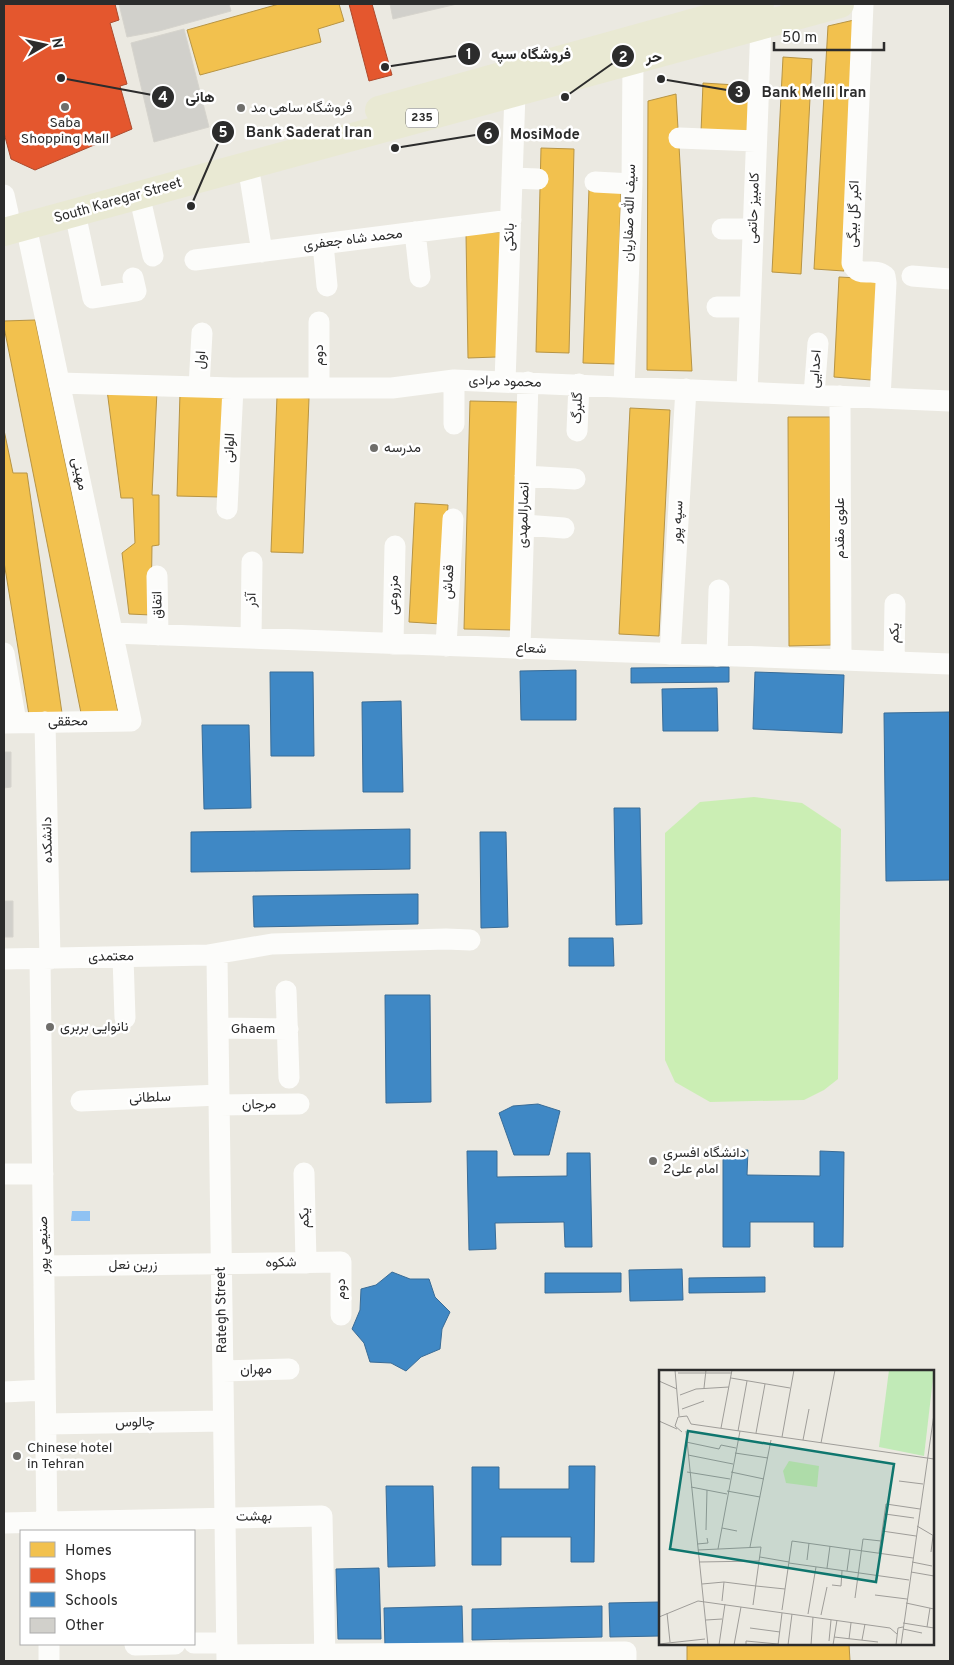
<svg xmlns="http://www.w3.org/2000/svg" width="954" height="1665" font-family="Overpass,Vazirmatn,sans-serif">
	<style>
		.pitch { fill: #cbeeb4 }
		.water { fill: #8fc2f3 }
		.homes { fill: #f2c14e; stroke: #b79444 }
		.shops { fill: #e4572e; stroke: #ad4a2d }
		.schools { fill: #3f88c5; stroke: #396c97 }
		.building { fill: #d1d0cb; stroke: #d6d4cd }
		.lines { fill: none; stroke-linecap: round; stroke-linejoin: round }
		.minor { stroke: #fcfcfa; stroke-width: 21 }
		.major { stroke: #e9e9d3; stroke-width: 28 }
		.poi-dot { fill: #6f6e6b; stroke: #fff; stroke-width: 2 }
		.labels { text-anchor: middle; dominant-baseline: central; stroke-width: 5; stroke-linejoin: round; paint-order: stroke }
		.shield { fill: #fff; stroke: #6b6b6b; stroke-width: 1 }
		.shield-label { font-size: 12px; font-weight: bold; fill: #2c2c2c }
		.poi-label { font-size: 14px; fill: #2c2c2c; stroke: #fff; text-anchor: start }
		.street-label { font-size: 14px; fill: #2c2c2c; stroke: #fff }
		.inset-road { fill: none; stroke: #9f9d99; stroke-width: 1 }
		.view { fill: #0f766e; fill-opacity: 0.15; stroke: #0f766e; stroke-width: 2.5 }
		.inset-edge { fill: none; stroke: #2c2c2c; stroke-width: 2.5 }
		.leader { fill: none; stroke: #2c2c2c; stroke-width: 2 }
		.callout-dot { fill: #2c2c2c; stroke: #fff; stroke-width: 2 }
		.mark-label { font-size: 15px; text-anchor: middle; font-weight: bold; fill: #fff }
		.callout-label { font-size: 15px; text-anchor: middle; font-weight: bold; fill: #2c2c2c; stroke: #fff; stroke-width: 5; stroke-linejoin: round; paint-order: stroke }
	</style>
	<rect width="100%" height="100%" fill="#ebe9e1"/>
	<path class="pitch" d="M754,797l48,6 39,26 -3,250 -14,11 -20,10 -94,2 -35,-20 -10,-22v-227l35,-31z"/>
	<path class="water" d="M72,1211h18v10h-19z"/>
	<path class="homes" d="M279,4h60l5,17 -26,8 3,13 -121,33 -13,-45z
		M854,20l-10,251 -30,-2 14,-243z
		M783,57l29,2 -11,215 -29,-2z
		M703,83l50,3 -2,49 -50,-3z
		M676,94l16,277 -45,-1 1,-269z
		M541,148l33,1 -5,204 -33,-1z
		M589,188l32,1 -5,175 -33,-1z
		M502,232l-5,125 -29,1 -2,-124z
		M839,277l38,2 -6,101 -37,-3z
		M35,320l83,392 -37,1 -77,-386v-6z
		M107,390l50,1 -5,104h7v50l-7,1 -1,69 -22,-1 -7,-61 13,-10 -2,-45h-12z
		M180,393l43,1 -3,103 -43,-1z
		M277,396l32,2 -6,155 -32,-1z
		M470,401l48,1 -5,228 -49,-1z
		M630,408l40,2 -11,226 -40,-2z
		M788,417h42l1,228 -42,1z
		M4,430l9,43h14l35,240 -33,2 -25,-153z
		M415,503l33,2 -7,119 -32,-2z
		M849,1644l1,17h-163v-15z"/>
	<path class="shops" d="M4,4h111l4,16 -9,3 17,61 -7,2 12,43 -97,41 -24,-11 -7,-26z
		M349,4h23l20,71 -23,6z"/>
	<path class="schools" d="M729,667v15l-98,1v-15z
		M576,670v50h-55l-1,-49z
		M270,672h43l1,84h-43z
		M755,672l89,3 -2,58 -89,-4z
		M717,688l1,43h-55l-1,-42z
		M401,701l2,91h-40l-1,-90z
		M950,712v168l-64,1 -2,-168z
		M202,725h47l2,83 -47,1z
		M614,808h26l2,116 -26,1z
		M410,829v40l-219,3v-40z
		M480,832h26l2,95 -27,1z
		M418,894v30l-164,3 -1,-31z
		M569,938h44l1,28h-45z
		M385,995h45l1,107 -45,1z
		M538,1104l22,7 -11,44h-35l-15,-42 14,-7z
		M723,1150h25l-1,25 73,1v-25l24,1 -1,95h-29v-25h-64v25h-27z
		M467,1151h30v26l70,-1v-23h23l2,94h-27l-1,-25 -69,1 1,26 -27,1z
		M682,1269l1,31 -53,1 -1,-31z
		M392,1272l18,7h19l6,18 15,15 -8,17 -2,20 -19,8 -15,14 -15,-8 -21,-1 -6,-19 -12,-14 8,-19 1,-21 15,-4z
		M545,1273h76v19l-76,1z
		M765,1277v15l-76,1v-15z
		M569,1466h26l-1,96h-23v-25h-70v28h-29v-98h27v22h70z
		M386,1486h47l2,80 -47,1z
		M379,1568l2,71h-43l-2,-70z
		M660,1602v34l-50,1 -1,-34z
		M462,1606l1,40 -78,2 -1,-40z
		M602,1606v31l-130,3v-31z"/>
	<path class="building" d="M119,4h110l2,7 -72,20 -32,6z
		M390,4h67l-64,15z
		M184,29l25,98 -55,15 -23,-99z
		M4,752h7v35l-7,1z
		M4,901h9v36h-9z"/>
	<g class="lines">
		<path class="minor" d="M863,4l-11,259c8,17 20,3 33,13l1,7 -6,115
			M679,138l77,3
			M248,165l14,87
			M512,178l26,1
			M595,182l37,2
			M139,194l14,62
			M4,195l4,18
			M75,213l18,85 43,-7 -3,-13
			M722,229h31
			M415,232l5,45
			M323,244l4,42
			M195,260l316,-40
			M912,276l38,3
			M717,307h33
			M319,322v66
			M454,380v44
			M505,382l10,-289
			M59,383l174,5h159l62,-8 496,21
			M199,387l3,-54
			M624,387l8,-203 1,-124 -3,-13
			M747,392l14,-367
			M814,395l4,-52
			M840,396l1,264
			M577,431l2,-47
			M525,476l50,3
			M227,509l6,-121
			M524,525l40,3
			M157,576l1,59
			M113,633l837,31
			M251,638l1,-76
			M393,644l2,-98
			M446,646l7,-127
			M520,648l8,-266
			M4,653l12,69
			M670,654l16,-265
			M717,656l2,-66
			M894,662l1,-58
			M45,722l5,237
			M4,723l127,-2 -105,-495
			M208,955l64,-11 174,-5 24,1
			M123,957l2,61
			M4,959l204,-4 9,3 10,703
			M40,959l7,572
			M286,991l3,87
			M218,1028l70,1
			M81,1101l138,-6
			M219,1105l80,-1
			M304,1173l2,90
			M4,1174h39
			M44,1266l297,-4v53
			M223,1371l66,-2
			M4,1392l41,-2
			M46,1424l177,-3
			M4,1523l318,-7 3,145
			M194,1643h33
			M49,1644v17
			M135,1645l40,-1
			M227,1655l399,-3v9"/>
		<path class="major" d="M379,110l381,-106
			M4,232l836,-228"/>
	</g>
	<g class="poi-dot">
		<circle cx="65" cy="107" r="5"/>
		<circle cx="241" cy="108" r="5"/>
		<circle cx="374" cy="448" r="5"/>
		<circle cx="50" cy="1027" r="5"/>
		<circle cx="653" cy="1161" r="5"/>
		<circle cx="17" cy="1456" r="5"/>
	</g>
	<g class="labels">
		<rect class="shield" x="406" y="108.5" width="32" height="19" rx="4"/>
		<g class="shield-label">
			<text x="422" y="118">235</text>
		</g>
		<g class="poi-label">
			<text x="251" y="108">فروشگاه ساهی مد</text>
			<text x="65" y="123" text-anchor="middle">Saba<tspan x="65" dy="16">Shopping Mall</tspan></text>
			<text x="384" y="448">مدرسه</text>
			<text x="60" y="1027">نانوایی بربری</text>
			<text x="663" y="1153">دانشگاه افسری<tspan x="663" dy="16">امام علی2</tspan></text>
			<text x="27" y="1448">Chinese hotel<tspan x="27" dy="16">in Tehran</tspan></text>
		</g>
		<g class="street-label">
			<text transform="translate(118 201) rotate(-16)">South Karegar Street</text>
			<text transform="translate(754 208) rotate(-88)">کامبیز حاتمی</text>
			<text transform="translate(630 213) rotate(-88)">سیف الله صفاریان</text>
			<text transform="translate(854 214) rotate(-88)">اکبر گل بیگی</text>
			<text transform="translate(510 237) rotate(-88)">بانکی</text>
			<text transform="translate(353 240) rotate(-7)">محمد شاه جعفری</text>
			<text transform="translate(319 355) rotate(-90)">دوم</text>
			<text transform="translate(201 360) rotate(-86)">اول</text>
			<text transform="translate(816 369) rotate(-86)">احدایی</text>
			<text transform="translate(505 382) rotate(2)">محمود مرادی</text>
			<text transform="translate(578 408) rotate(-88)">گلبرگ</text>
			<text transform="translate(230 448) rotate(-87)">الوانی</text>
			<text transform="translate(79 474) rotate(78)">مهینی</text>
			<text transform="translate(524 515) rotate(-88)">انصارالمهدی</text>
			<text transform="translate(678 522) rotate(-87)">سپه پور</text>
			<text transform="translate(840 528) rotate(-90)">علوی مقدم</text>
			<text transform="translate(449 582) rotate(-87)">قماش</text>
			<text transform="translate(394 595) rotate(-89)">مزروعی</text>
			<text transform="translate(252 600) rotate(-89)">آذر</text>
			<text transform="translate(158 605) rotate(-91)">اتفاق</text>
			<text transform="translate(895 633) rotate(-88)">یکم</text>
			<text transform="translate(531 649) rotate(2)">شعاع</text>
			<text transform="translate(68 722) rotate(-1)">محققی</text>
			<text transform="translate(48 840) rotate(-91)">دانشکده</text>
			<text transform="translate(111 957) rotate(-1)">معتمدی</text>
			<text x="253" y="1029">Ghaem</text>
			<text transform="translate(150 1098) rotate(-2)">سلطانی</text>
			<text transform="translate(259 1105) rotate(-1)">مرجان</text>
			<text transform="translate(305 1218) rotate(-91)">یکم</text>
			<text transform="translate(44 1245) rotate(-91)">صنیعی پور</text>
			<text transform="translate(281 1263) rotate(-1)">شکوه</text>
			<text x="133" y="1265">زرین نعل</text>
			<text transform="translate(341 1289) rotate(-90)">دوم</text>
			<text transform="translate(222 1310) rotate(-91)">Rategh Street</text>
			<text transform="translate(256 1370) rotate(-1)">مهران</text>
			<text transform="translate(135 1423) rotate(-1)">چالوس</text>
			<text transform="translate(254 1517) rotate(-1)">بهشت</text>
		</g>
	</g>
	<g transform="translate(659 1370)">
		<rect width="275" height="275" fill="#ebe9e1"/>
		<path d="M230,0h45l-10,86 -45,-9z" fill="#c1eab7"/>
		<path d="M130,91l30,5 -2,21 -31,-4 -3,-12z" fill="#cbeeb4"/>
		<path class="inset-road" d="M16,0l4,46M19,3h54M72,8l59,10M0,11l18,8M45,18l2,-18M21,25l16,-6 33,-2M23,39l22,-8M0,51l18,8M32,54l243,35M62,58l11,-58M27,61l22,214M79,61l9,-50M23,62l-7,-6 3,-9 9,-1 4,8M97,63l9,-49M123,67l12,-67M144,70l6,-31M27,72l33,7 2,-4 15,3M162,73l14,-73M76,83l33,5M29,85l45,9M28,102l43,7M72,102l33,7M240,111l24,3M32,117l36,7M68,121l33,6M226,144l29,4M258,156l17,10M63,158l15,3M47,160l1,-40M223,161l34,5M38,174l11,-1 -1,-5M91,177l21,-107M59,179l22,-118M39,180l63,-3 -8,58M272,182l2,-16M220,183l7,-49 34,5M101,187l29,5M148,190l2,-17M40,192l60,-1M253,192l20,4M130,193l120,17M168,198l3,-22M188,201l3,-22M252,202l23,4M43,214l22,-2 32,4M173,215l9,1 1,-15M97,216l29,3M216,225l32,4M196,228l8,-59 18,2M63,231l2,-19M247,233l28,6M123,240l10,-69 121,17M8,243l3,29M149,244l8,-47M162,245l6,-28M0,247l39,-16 192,27 7,6M47,250l16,-1M244,253l31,5M268,257l3,-19M91,258l30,4M244,259l19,4M175,267l44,5M190,269l2,-16M203,270l3,-16M170,271l2,-21M0,274l46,-5M60,275l6,-41M75,275l7,-38M87,275v-4l32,3M119,275l4,-32M129,275l4,-31M152,275l2,-28M174,275l4,-25M237,275l2,-17 5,-1M242,275l33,-231"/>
		<path class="view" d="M29,61l206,33 -18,118 -206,-33z"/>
		<rect width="275" height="275" class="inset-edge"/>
	</g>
	<path class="leader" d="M385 67L469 54M565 97L623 56M661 79L739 92M61 78L163 97M191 206L223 132M395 148L488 133"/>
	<g class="callout-dot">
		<circle cx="385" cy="67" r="5"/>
		<circle cx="565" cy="97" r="5"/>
		<circle cx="661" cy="79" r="5"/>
		<circle cx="61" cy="78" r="5"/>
		<circle cx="191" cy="206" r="5"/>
		<circle cx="395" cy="148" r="5"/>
		<circle cx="469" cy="54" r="12"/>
		<circle cx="623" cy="56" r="12"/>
		<circle cx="739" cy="92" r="12"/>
		<circle cx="163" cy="97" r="12"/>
		<circle cx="223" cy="132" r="12"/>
		<circle cx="488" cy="133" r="12"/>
	</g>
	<g class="mark-label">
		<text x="469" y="59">1</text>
		<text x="623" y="62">2</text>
		<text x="739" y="97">3</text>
		<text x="163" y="102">4</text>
		<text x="223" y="137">5</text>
		<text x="488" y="139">6</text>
	</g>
	<g class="callout-label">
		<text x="531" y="59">فروشگاه سپه</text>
		<text x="654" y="62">حر</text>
		<text x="814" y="97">Bank Melli Iran</text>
		<text x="200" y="102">هانی</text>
		<text x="309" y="137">Bank Saderat Iran</text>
		<text x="545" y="139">MosiMode</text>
	</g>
	<rect width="954" height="1665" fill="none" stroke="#2c2c2c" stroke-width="10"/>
	<rect x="20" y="1530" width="175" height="115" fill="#ffffff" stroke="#ababab"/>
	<rect x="30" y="1542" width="25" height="15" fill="#f2c14e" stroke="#ababab"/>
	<text x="65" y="1555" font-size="15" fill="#2c2c2c">Homes</text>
	<rect x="30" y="1568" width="25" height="15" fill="#e4572e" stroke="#ababab"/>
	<text x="65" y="1580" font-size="15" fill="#2c2c2c">Shops</text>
	<rect x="30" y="1592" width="25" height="15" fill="#3f88c5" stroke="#ababab"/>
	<text x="65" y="1605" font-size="15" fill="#2c2c2c">Schools</text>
	<rect x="30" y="1618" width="25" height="15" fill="#d1d0cb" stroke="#ababab"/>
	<text x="65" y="1630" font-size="15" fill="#2c2c2c">Other</text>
	<g transform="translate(45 45) rotate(81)" stroke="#ffffff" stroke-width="4" paint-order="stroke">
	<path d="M0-4L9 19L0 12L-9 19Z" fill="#2c2c2c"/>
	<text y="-8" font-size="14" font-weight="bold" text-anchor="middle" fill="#2c2c2c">N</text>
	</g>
	<path d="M774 42v8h110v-8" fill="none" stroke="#2c2c2c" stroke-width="2.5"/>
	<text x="782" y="42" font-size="15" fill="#2c2c2c" stroke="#ffffff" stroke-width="4" paint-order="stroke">50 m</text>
</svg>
